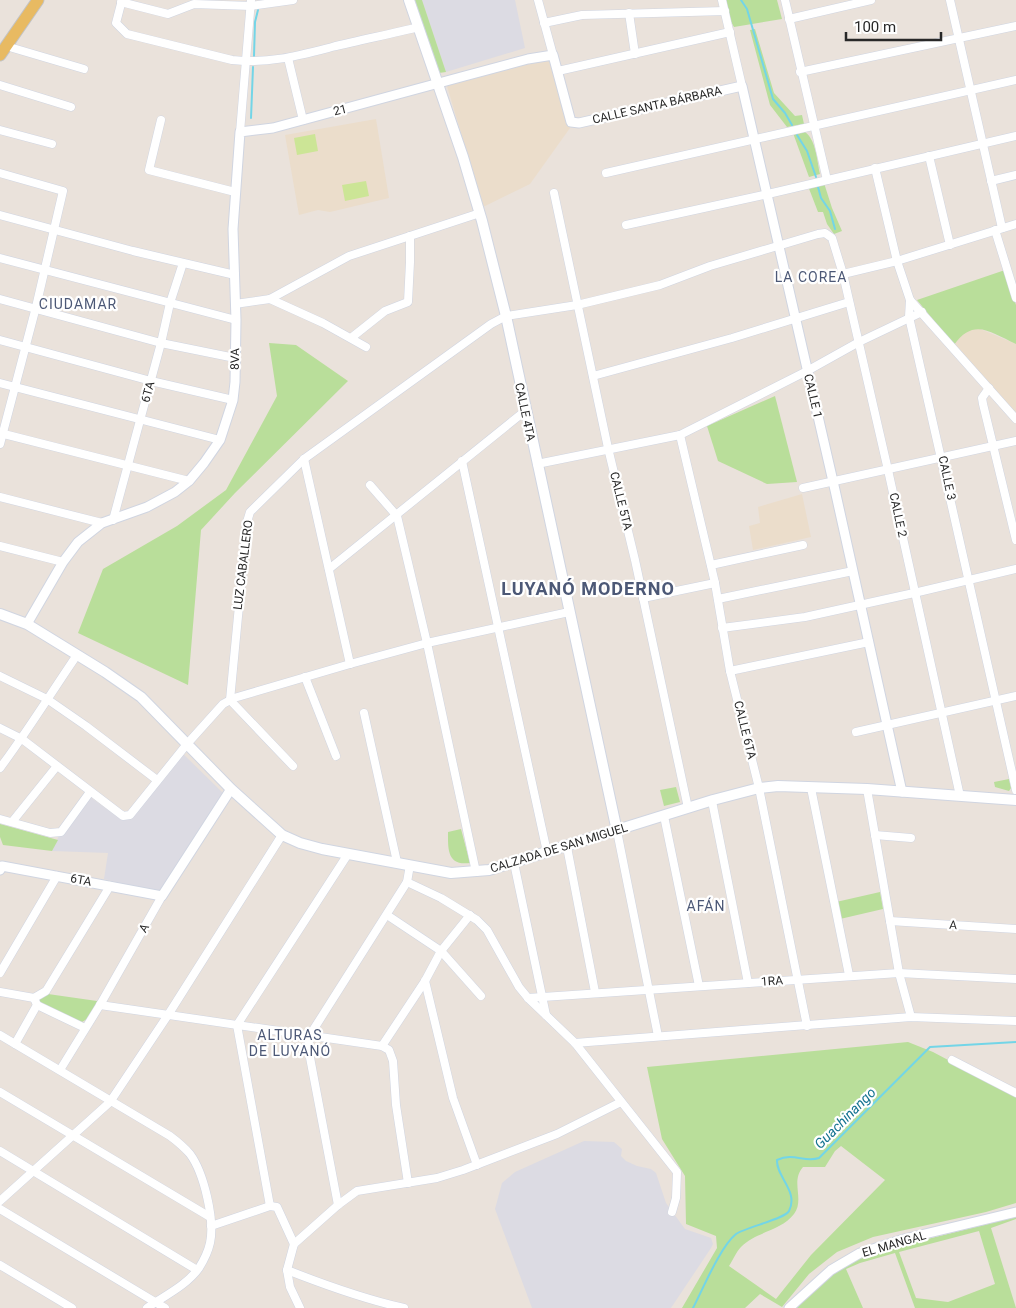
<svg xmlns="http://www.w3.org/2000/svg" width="1016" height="1308" font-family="Roboto,sans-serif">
	<rect width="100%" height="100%" fill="#eae2db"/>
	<g fill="#dcdbe3">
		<polygon points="422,0 515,0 525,48 446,72"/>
		<polygon points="180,751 224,794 160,893 104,879 108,853 52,851 63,827 87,795 122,820"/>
		<polygon points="584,1141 614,1142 622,1149 621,1156 626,1161 637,1166 651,1169 656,1173 666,1203 685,1229 711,1238 713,1244 711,1248 671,1308 532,1308 495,1209 502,1183 515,1172"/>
	</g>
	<g fill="#ebddcb">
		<polygon points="549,59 570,128 530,184 483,207 447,86 500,69"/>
		<polygon points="376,119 389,198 330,212 318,210 299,215 285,135"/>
		<polygon points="978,328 1016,344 1016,413 1012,414 953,347 961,335 971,329"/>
		<polygon points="802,494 811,537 753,550 749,526 760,523 758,507"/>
	</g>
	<g fill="#b9de9a" fill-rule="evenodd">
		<polygon points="413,0 422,0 446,72 439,73"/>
		<polygon points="722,0 777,0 782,19 734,27 725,11"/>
		<polygon points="755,29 774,93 795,116 802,115 804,124 787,127 770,105 750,30"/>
		<path d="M803 131C816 137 817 161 820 174L809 177 793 133Z"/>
		<polygon points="824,183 832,208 842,231 834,234 827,224 823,212 818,212 808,186"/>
		<path d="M1005 270 1016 305V344C991 333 974 317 954 345L917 300Z"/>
		<polygon points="269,343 296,345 348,381 235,493 201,530 188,685 78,633 103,569 177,526 226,490 277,396"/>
		<polygon points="775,396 797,482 767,484 718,461 707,426"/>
		<polygon points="1009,779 1011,788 1009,791 995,787 994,782"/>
		<polygon points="676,787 680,802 664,806 660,790"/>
		<polygon points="0,824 58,840 52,851 3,845 0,837"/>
		<path d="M461 829 470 863C447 866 448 849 448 832Z"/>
		<polygon points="880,892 883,909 840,919 836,902"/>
		<polygon points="48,994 97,1001 98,1004 90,1017 82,1022 38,1002 38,999"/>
		<path d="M908 1042 933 1052 1016 1096V1203L986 1212 873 1237 837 1252 809 1274 782 1307 760 1294 745 1308H682L717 1248 716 1236 686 1224 685 1176 662 1139 647 1067ZM841 1146 885 1180 811 1255 776 1299 729 1266C733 1260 736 1252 741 1247 755 1232 781 1231 794 1214 805 1199 790 1182 803 1167H825L835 1151Z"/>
		<path d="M1016 1217V1219L991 1228 1016 1308H915L895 1253 860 1263 846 1269 863 1308H791L845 1264 891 1248ZM979 1231 995 1284 948 1302 916 1298 899 1252Z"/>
	</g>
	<g fill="#cce596">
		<polygon points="315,134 318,151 297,155 294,138"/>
		<polygon points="366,181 369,196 345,201 342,185"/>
	</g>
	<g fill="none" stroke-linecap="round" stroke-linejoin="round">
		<g stroke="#73d5e7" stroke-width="2">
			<polyline points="741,0 747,9 773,99 785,113 792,125"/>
			<polyline points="254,56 255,22 258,10"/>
			<polyline points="251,118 253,67"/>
			<polyline points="797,135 807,151 816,177"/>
			<polyline points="818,187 821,198 830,211 835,229"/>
			<path d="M693 1308C703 1289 720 1247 736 1234 746 1227 785 1219 789 1211 799 1191 776 1177 777 1160 794 1152 804 1163 819 1158L930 1047 1016 1042"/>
		</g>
		<g stroke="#d0d5e1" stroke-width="9">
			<g id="minor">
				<path d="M122 0 116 23 127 34 232 60C268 64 297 56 332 47 361 40 390 34 419 27"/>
				<polyline points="538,0 553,55"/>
				<polyline points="722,0 742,86"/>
				<polyline points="785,0 827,180"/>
				<polyline points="950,0 1002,228"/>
				<polyline points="121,2 168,14 194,4 251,6 293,0"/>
				<polyline points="629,13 635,54"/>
				<polyline points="789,19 871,0"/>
				<polyline points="544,23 582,15 725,11"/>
				<polyline points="6,46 84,69"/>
				<polyline points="288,58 303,120"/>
				<polyline points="558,71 730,32"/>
				<polyline points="800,72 1016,26"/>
				<polyline points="0,85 71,107"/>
				<polyline points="161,120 149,170 235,192"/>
				<polyline points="0,130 52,144"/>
				<polyline points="240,132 251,0"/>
				<polyline points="929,156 950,245"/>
				<polyline points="875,168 897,261 910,300 909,317 1016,790"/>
				<polyline points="0,173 63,191 36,307 0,444"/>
				<polyline points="606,173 1016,80"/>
				<polyline points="991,181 1016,175"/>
				<polyline points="554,193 608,448 635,560 688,808"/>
				<polyline points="0,215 133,251 235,275"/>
				<polyline points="626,225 768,194 1016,136"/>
				<polyline points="995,230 1016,298"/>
				<polyline points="0,258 236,320"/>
				<polyline points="843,274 897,261 1016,224"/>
				<polyline points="0,299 161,343 235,358"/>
				<polyline points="270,299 323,323 366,347"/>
				<polyline points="910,300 1016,419"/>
				<polyline points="235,304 270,299 349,256 480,213"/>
				<polyline points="351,338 385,311 408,302 410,262 410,236"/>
				<polyline points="0,340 151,381 233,400"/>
				<polyline points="593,376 732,338 849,302"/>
				<polyline points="0,383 220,440"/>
				<polyline points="989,388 982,398 983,404 1016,540"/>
				<polyline points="0,433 189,481"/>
				<polyline points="680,435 715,583 730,671 759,788 807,1026"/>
				<polyline points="304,459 350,664"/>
				<polyline points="462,461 547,852"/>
				<polyline points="537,464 680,435 807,371 859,342 922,312"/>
				<polyline points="370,485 397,516 427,643 476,872"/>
				<polyline points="803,488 1016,441"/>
				<polyline points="0,497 102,523"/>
				<polyline points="113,520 161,343 170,303 183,263"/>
				<polyline points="0,546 63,562"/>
				<polyline points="711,565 803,545"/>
				<polyline points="329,569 525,411"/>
				<polyline points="643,598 715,583"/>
				<polyline points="718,599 853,571"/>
				<polyline points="722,628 805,617 914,593 1016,569"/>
				<polyline points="730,671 869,642"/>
				<polyline points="0,676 47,699 86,726 157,780"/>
				<polyline points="305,677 336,756"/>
				<polyline points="364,713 397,862"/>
				<polyline points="0,728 22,739 123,816 130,815 187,744 223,704 234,698 350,664 427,643 569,612"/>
				<polyline points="856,732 1016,696"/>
				<polyline points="293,766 230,700 247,522 250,512 304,459 491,324 506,316 577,305 660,285 710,266 818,234 825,233 832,238 843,274 888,470 960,796"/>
				<path d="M0 768C27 732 51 693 77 655"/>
				<polyline points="811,788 849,975"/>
				<polyline points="867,789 899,973 911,1017"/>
				<polyline points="712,801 748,983"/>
				<polyline points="664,816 699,986"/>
				<polyline points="0,819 50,833 61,832 90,792"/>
				<polyline points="12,822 57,766"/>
				<polyline points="617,831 658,1036"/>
				<polyline points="875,835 911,838"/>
				<polyline points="567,847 595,992"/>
				<polyline points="514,863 546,1015"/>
				<polyline points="407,882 441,898 477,920 487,930 519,987 528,998 575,1043 677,1172 676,1198 672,1212"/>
				<polyline points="387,915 441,951 481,996"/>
				<polyline points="890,921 1016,929"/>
				<polyline points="0,973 57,876"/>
				<polyline points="425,981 453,1098 477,1165"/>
				<polyline points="0,992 34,998"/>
				<polyline points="528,998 899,973 1016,979"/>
				<polyline points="37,1005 85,1028"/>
				<polyline points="100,1005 382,1046 389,1050 393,1061 396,1105 408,1183"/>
				<path d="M0 1035 170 1136C178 1142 184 1147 190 1154 204 1173 215 1220 210 1243 208 1252 204 1260 199 1268 186 1286 164 1296 147 1308"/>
				<polyline points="575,1043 911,1017 1016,1021"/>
				<polyline points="15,1044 37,1005 34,998 46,991 110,886"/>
				<polyline points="382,1046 425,981 441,951 470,915"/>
				<polyline points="952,1060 1016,1093"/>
				<polyline points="60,1070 100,1005 162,896"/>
				<polyline points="0,1092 210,1217"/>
				<polyline points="0,1151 197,1270"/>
				<polyline points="0,1201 110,1102 168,1015 282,835"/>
				<polyline points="338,1205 308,1047 310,1035 407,882 410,865"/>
				<polyline points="270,1206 237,1025 348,854"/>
				<polyline points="0,1209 165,1308"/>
				<polyline points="211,1226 270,1206 277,1207 294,1244"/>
				<polyline points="0,1265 72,1308"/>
				<path d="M287 1270C325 1285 364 1299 404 1308"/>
				<polyline points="300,1308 290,1287 287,1270 294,1244 338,1205 357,1191 437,1178 463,1170 557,1134 621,1102"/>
			</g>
		</g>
		<g stroke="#d0d5e1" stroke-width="11">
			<g id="tertiary">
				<polyline points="27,624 63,562 78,542 102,523 147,507 175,492 189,481 204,463 220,440 233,400 235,382 236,320 233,229 240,132 273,128 461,77 528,59 553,55 571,122 579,123 742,86 835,490 902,792"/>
				<polyline points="0,870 2,866 162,896 231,789"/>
				<polyline points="789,1308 831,1270 860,1253 904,1239 1016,1212"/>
			</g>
		</g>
		<g stroke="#d0d5e1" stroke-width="12">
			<g id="secondary">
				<polyline points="409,0 463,157 482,221 506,316 617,831"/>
				<polyline points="0,614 27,624 105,672 141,697 231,789 282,835 300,843 322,849 451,873 489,870 713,800 759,788 778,786 867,789 1016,800"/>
			</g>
		</g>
		<g stroke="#c3c3c3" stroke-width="13">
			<polyline id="primary" points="0,55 38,0"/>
		</g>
		<use href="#minor" stroke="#fff" stroke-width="8"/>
		<use href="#tertiary" stroke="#fff" stroke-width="9"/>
		<use href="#secondary" stroke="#fff" stroke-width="10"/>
		<use href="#primary" stroke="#e8ba62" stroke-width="11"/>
	</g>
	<g text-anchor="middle" stroke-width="4.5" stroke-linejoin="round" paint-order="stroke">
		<g font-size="12" fill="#282828" stroke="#fff">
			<text transform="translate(657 105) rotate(-13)" y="4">CALLE SANTA BÁRBARA</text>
			<text transform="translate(340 110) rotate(-14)" y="4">21</text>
			<text transform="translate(235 359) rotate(-89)" y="4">8VA</text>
			<text transform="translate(148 392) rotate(-75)" y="4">6TA</text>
			<text transform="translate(813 396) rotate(77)" y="4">CALLE 1</text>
			<text transform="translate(525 412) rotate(78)" y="4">CALLE 4TA</text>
			<text transform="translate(947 478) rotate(78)" y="4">CALLE 3</text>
			<text transform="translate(621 501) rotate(76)" y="4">CALLE 5TA</text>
			<text transform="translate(898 515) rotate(78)" y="4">CALLE 2</text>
			<text transform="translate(243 565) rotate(-83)" y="4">LUZ CABALLERO</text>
			<text transform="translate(745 730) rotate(76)" y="4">CALLE 6TA</text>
			<text transform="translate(559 848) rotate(-17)" y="4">CALZADA DE SAN MIGUEL</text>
			<text transform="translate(81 880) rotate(10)" y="4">6TA</text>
			<text transform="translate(953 925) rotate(3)" y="4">A</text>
			<text transform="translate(144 928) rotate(-60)" y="4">A</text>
			<text transform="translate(772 981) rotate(-4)" y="4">1RA</text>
			<text transform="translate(894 1244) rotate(-16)" y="4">EL MANGAL</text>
		</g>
		<g font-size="14" letter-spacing="1" fill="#4c5876" stroke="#fff">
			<text x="811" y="282">LA COREA</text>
			<text x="78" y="309">CIUDAMAR</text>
			<text x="706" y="911">AFÁN</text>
			<text x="290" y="1040">ALTURAS<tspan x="290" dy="16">DE LUYANÓ</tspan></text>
		</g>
		<g font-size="14" font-style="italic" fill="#157390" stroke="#fff">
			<text transform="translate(845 1118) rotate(-45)" y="5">Guachinango</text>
		</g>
		<g font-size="18" font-weight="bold" letter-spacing="1" fill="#4c5876" stroke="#fff">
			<text x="588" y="595">LUYANÓ MODERNO</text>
		</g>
	</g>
	<path d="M846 32v8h95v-8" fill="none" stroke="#282828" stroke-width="2.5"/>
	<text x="854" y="32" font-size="15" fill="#282828" stroke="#ffffff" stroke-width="4" paint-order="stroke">100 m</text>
</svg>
